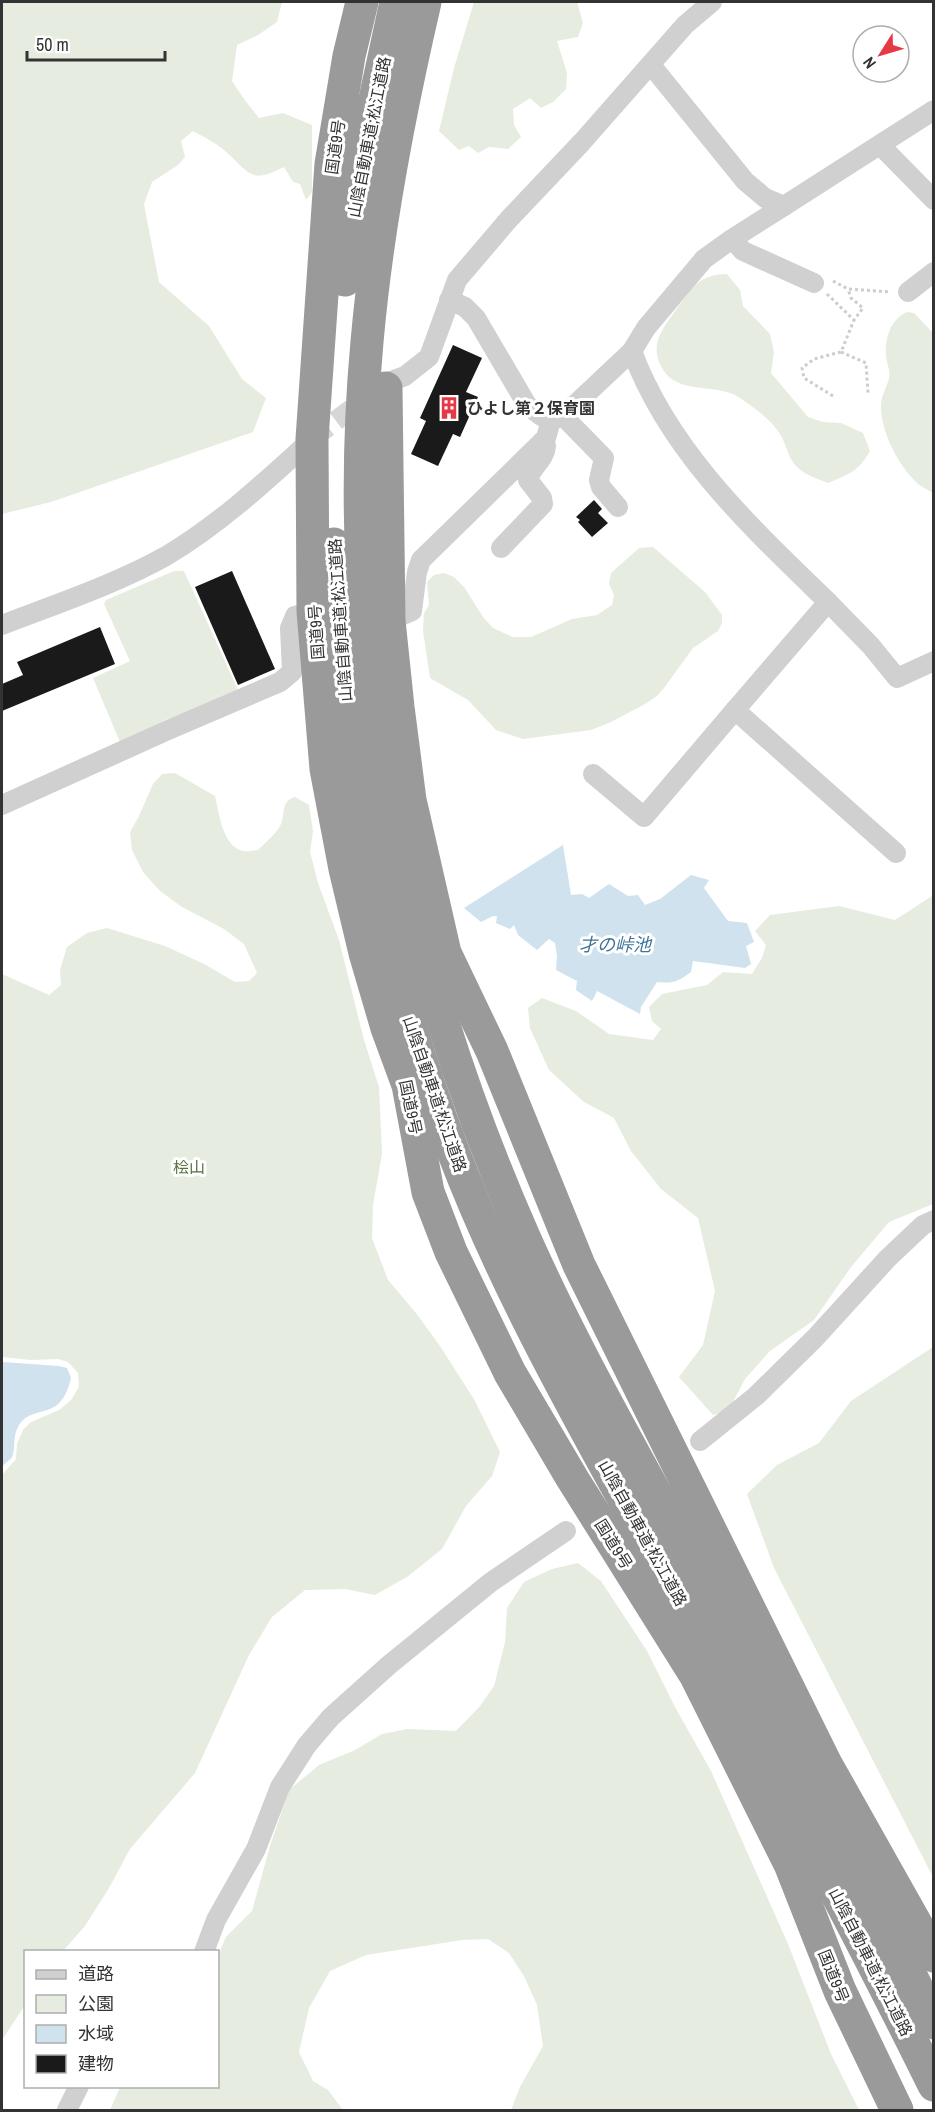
<svg xmlns="http://www.w3.org/2000/svg" width="935" height="2112" font-family="'Archivo Narrow','Noto Sans JP',sans-serif">
	<rect width="100%" height="100%" fill="#fff"/>
	<g fill="#e6ecdf">
		<path d="M2 2H282L277 22 258 35 237 45 232 81 244 99 259 118 283 113 312 125V192L306 200 300 184 293 182 284 167C249 185 250 172 225 151 216 143 204 137 193 131L181 141 185 157 178 165 152 182 144 204 159 282 209 326 242 379 266 398 253 432 51 502 2 514Z"/>
		<polygon points="474,2 577,2 583,23 578,37 557,41 567,73 566,89 553,102 541,108 530,98 513,109 514,125 521,137 508,149 489,147 478,153 469,146 459,150 439,131 454,68"/>
		<path d="M727 274 740 290 743 306 770 334 774 352 771 373 808 417 823 422 841 423 863 433 870 451C859 471 849 474 828 483 811 476 797 473 789 455 786 448 784 440 780 434 770 418 754 408 740 398 717 382 677 396 662 368 648 344 664 327 678 307 694 286 699 275 727 274Z"/>
		<path d="M907 312 914 313 933 333V493C927 489 919 486 914 480 897 462 880 430 881 404 882 394 887 387 889 378 891 371 886 362 886 355 885 337 891 319 907 312Z"/>
		<polygon points="653,547 705,592 722,615 722,623 718,631 693,648 664,688 657,696 645,704 611,722 591,730 523,739 496,730 468,700 430,678 423,631 424,613 429,605 427,582 434,575 444,573 454,577 464,587 483,617 493,628 513,637 531,637 572,619 597,615 612,605 614,595 609,584 611,573 639,548"/>
		<polygon points="174,571 184,571 238,690 180,718 167,719 122,744 120,742 93,678 130,661 104,604 106,600"/>
		<path d="M175 773 215 796C219 812 222 846 243 851 248 852 254 850 258 850 265 843 277 833 281 824 286 812 280 802 295 797L309 805 313 831 310 852 318 883 339 940 364 1040 379 1087 382 1154 373 1205 372 1238 388 1280 416 1313 440 1346 475 1401 500 1452 492 1476 466 1506 442 1549 407 1577 375 1595 345 1589 305 1590 272 1617 249 1655 195 1773 130 1849 109 1888 85 1926 63 1951 26 1952 25 2005 2 2040V1475L16 1459 17 1444 23 1430 31 1422 59 1410 71 1400 79 1387 78 1373 68 1362 58 1359 31 1360 2 1357V974L49 995 61 985 60 970 67 947 87 933 107 928 165 946 204 964 235 982 249 981 257 973 244 944 224 929 182 907 160 891 143 872 132 850 130 832 139 816 153 784 162 774Z"/>
		<polygon points="932,896 933,1204 889,1222 851,1267 814,1320 770,1351 745,1379 728,1411 713,1415 679,1377 703,1345 715,1291 698,1218 661,1189 631,1151 614,1118 584,1102 549,1070 530,1028 528,1008 542,998 576,1011 609,1034 653,1040 661,1029 652,1021 649,1007 662,994 707,985 723,972 752,974 762,958 766,945 755,931 770,915 839,906 895,920"/>
		<polygon points="933,1347 933,1877 774,1568 747,1494 777,1465 819,1443 851,1401"/>
		<polygon points="578,1563 601,1581 647,1651 675,1707 711,1771 788,1944 831,2054 859,2110 511,2110 520,2087 543,2046 537,2005 524,1976 509,1953 488,1939 462,1940 366,1955 330,1971 309,2008 299,2052 313,2081 328,2090 343,2110 110,2110 120,2087 218,2086 218,1956 226,1937 252,1911 270,1846 289,1790 319,1765 355,1750 382,1734 408,1729 456,1731 480,1706 494,1686 505,1642 507,1608 524,1582 552,1569"/>
	</g>
	<g fill="#cfe2ee">
		<path d="M563 845 571 895 582 894 589 898 609 884 628 896 638 895 645 905 660 899 691 875 709 880 704 888 728 921 747 923 754 942 746 946 751 964 745 968 693 961 691 972C679 981 673 984 657 982L641 1007 640 1014 597 991 592 1001 576 990 577 981 556 970 557 956 555 943 549 939 537 950 518 935 514 925 510 929 496 923 497 916H493L481 922 464 908Z"/>
		<path d="M2 1362 59 1366 67 1368 71 1378C60 1424 35 1402 19 1425 12 1436 16 1448 12 1457 10 1460 4 1464 2 1467Z"/>
	</g>
	<g fill="#1a1a1a">
		<polygon points="453,345 482,358 466,392 478,397 460,437 453,434 438,466 411,454 426,421 420,418"/>
		<polygon points="594,500 602,509 598,513 608,523 592,537 578,522 580,520 576,517"/>
		<polygon points="232,571 275,669 238,685 195,587"/>
		<polygon points="100,627 115,664 2,711 2,684 23,675 17,662"/>
	</g>
	<g fill="none" stroke-linecap="round" stroke-linejoin="round">
		<polyline stroke="#d6d6d6" stroke-width="20" stroke-dasharray="20 10" stroke-linecap="butt" points="312,439 367,397"/>
		<g stroke="#cdcdcd" stroke-width="3" stroke-dasharray="3 3" stroke-linecap="butt">
			<polyline points="833,281 848,289 891,292"/>
			<polyline points="827,294 854,320 863,308 851,298 848,289"/>
			<polyline points="841,352 866,363 868,393"/>
			<polyline points="833,396 804,378 802,368 814,359 841,352 854,320"/>
		</g>
		<g stroke="#d0d0d0" stroke-width="20">
			<polyline points="651,65 745,181 765,198 784,206 934,110"/>
			<polyline points="880,145 934,200"/>
			<polyline points="732,239 743,251 814,283"/>
			<polyline points="908,292 934,272"/>
			<polyline points="449,300 465,307 476,318 527,405 541,416 551,420 563,416 632,351 646,328 704,259 732,239 784,206"/>
			<path d="M632 351C669 452 753 529 828 602"/>
			<polyline points="386,383 405,376 429,357 457,280 509,219 582,142 685,25 712,2"/>
			<polyline points="563,416 604,458 599,480 601,487 618,507"/>
			<path d="M501 548 543 504 542 498 528 480C531 467 545 460 546 446"/>
			<polyline points="389,621 412,611 417,572 421,560 546,438 551,420"/>
			<path d="M2 625C56 604 114 585 166 556 220 524 266 481 312 439"/>
			<polyline points="735,710 828,602 871,646 897,678 934,661"/>
			<polyline points="593,774 644,817 735,710 896,853"/>
			<polyline points="2,805 166,731 280,682 292,672 290,628 295,616 313,611"/>
			<polyline points="700,1441 756,1396 815,1338 888,1258 923,1225 934,1220"/>
			<polyline points="204,1952 216,1920 256,1849 280,1787 307,1745 331,1717 389,1665 491,1582 566,1531"/>
			<polyline points="67,2110 79,2086"/>
		</g>
		<g stroke="#9a9a9a" stroke-width="33">
			<polyline points="362,2 349,56 331,164 312,439 313,611 326,769 345,869 365,953 387,1028 408,1085 428,1192 451,1252 510,1373 572,1478 696,1676 790,1864 840,1991 897,2110"/>
			<path d="M425 2C399 114 377 227 367 342 352 503 363 668 391 826 396 851 403 876 409 900 437 1016 476 1128 524 1237 568 1336 621 1430 673 1525 762 1690 853 1854 934 2023"/>
			<polyline points="345,280 364,150 396,2"/>
			<polyline points="386,388 389,621 398,707 410,800 445,953 492,1051 579,1265 826,1764 934,1956"/>
			<path d="M334 544C337 606 341 667 348 728 365 872 401 1016 453 1151 512 1306 597 1449 676 1594 765 1756 852 1919 934 2085"/>
		</g>
	</g>
	<defs>
		<g id="building-bare" transform="scale(1.8)"><path d="M-4-6H4V6H1V3H-1V6H-4ZM-2.5-4.3h1.7v1.8h-1.7ZM.8-4.3h1.7v1.8H.8ZM-2.5-1h1.7V.8h-1.7ZM.8-1h1.7V.8H.8Z" fill="#e63946" stroke="#fff" stroke-width="2.5" paint-order="stroke"/></g>
	</defs>
	<g fill-rule="evenodd">
		<use href="#building-bare" x="449" y="408"/>
	</g>
	<g text-anchor="middle" stroke-width="6" stroke-linejoin="round" paint-order="stroke">
		<g font-size="16" fill="#333" stroke="#fff">
			<text transform="translate(369 137) rotate(-79)" y="6">山陰自動車道;松江道路</text>
			<text transform="translate(335 147) rotate(-82)" y="6">国道9号</text>
			<text transform="translate(340 620) rotate(-94)" y="6">山陰自動車道;松江道路</text>
			<text transform="translate(316 632) rotate(-94)" y="6">国道9号</text>
			<text transform="translate(435 1094) rotate(71)" y="6">山陰自動車道;松江道路</text>
			<text transform="translate(411 1107) rotate(78)" y="6">国道9号</text>
			<text transform="translate(643 1533) rotate(61)" y="6">山陰自動車道;松江道路</text>
			<text transform="translate(614 1544) rotate(58)" y="6">国道9号</text>
			<text transform="translate(871 1962) rotate(63)" y="6">山陰自動車道;松江道路</text>
			<text transform="translate(834 1976) rotate(68)" y="6">国道9号</text>
		</g>
		<g font-size="16" font-weight="bold" fill="#333" stroke="#fff" text-anchor="start">
			<text x="467" y="414">ひよし第２保育園</text>
		</g>
		<g font-size="16" fill="#56703f" stroke="#fff">
			<text x="189" y="1173">桧山</text>
		</g>
		<g font-size="18" font-style="italic" fill="#3f7597" stroke="#fff">
			<text x="615" y="951">才の峠池</text>
		</g>
	</g>
	<rect width="935" height="2112" fill="none" stroke="#333333" stroke-width="6"/>
	<rect x="24" y="1950" width="195" height="138" fill="#ffffff" stroke="#adadad" stroke-width="1.5"/>
	<rect x="36" y="1970" width="30" height="9" fill="#d0d0d0" stroke="#adadad" stroke-width="1.5"/>
	<text x="78" y="1980" font-size="18" fill="#333333">道路</text>
	<rect x="36" y="1995" width="30" height="18" fill="#e6ecdf" stroke="#adadad" stroke-width="1.5"/>
	<text x="78" y="2010" font-size="18" fill="#333333">公園</text>
	<rect x="36" y="2025" width="30" height="18" fill="#cfe2ee" stroke="#adadad" stroke-width="1.5"/>
	<text x="78" y="2040" font-size="18" fill="#333333">水域</text>
	<rect x="36" y="2055" width="30" height="18" fill="#1a1a1a" stroke="#adadad" stroke-width="1.5"/>
	<text x="78" y="2070" font-size="18" fill="#333333">建物</text>
	<g transform="translate(881 54) rotate(233)"><circle r="28" fill="#ffffff" stroke="#adadad" stroke-width="1.5"/>
	<path d="M0-4.5L10 22L0 15L-10 22Z" fill="#e63946"/>
	<text y="-9" font-size="16" font-weight="bold" text-anchor="middle" fill="#333333">N</text>
	</g>
	<path d="M27 51v9h138v-9" fill="none" stroke="#333333" stroke-width="3"/>
	<text x="36" y="51" font-size="18" fill="#333333" stroke="#ffffff" stroke-width="4.5" paint-order="stroke">50 m</text>
</svg>
